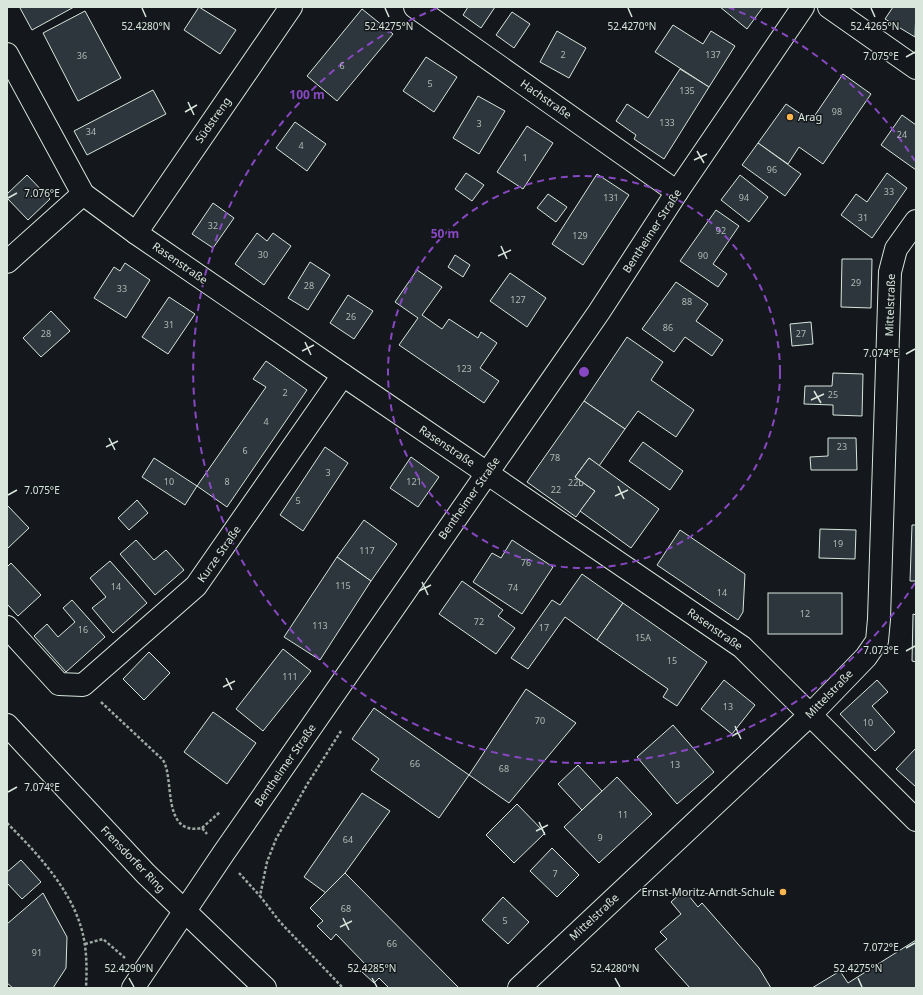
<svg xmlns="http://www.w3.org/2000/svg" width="923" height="995" font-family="'Noto Sans',sans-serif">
	<rect width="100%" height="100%" fill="#14181c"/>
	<g fill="#2c363c" stroke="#d8e6dc">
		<polygon points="22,7 74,7 32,30 20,8"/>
		<polygon points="199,7 236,30 220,54 184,30"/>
		<polygon points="468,7 495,7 481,28 463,15"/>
		<polygon points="720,7 763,7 747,29"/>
		<polygon points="893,7 916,7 915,37 885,19"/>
		<polygon points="362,9 393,34 337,101 307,76"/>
		<polygon points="85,11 121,78 78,101 43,33"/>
		<polygon points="512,12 530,24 514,48 496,35"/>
		<polygon points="673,25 703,44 711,31 735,46 709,87 655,52"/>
		<polygon points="557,31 586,48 569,78 540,62"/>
		<polygon points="426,57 457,77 434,112 403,91"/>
		<polygon points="680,69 709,87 664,159 634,139 636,135 616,121 627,104 648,118"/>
		<polygon points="843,74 871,94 823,164 799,147 788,164 758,143 786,104 811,121"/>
		<polygon points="153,90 166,114 87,155 74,131"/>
		<polygon points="478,96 505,111 479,154 453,138"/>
		<polygon points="902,115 916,125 916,170 881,145"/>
		<polygon points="295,122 326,144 307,171 276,148"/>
		<polygon points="527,126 553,143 523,189 497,172"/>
		<polygon points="758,143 801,174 785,196 742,165"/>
		<polygon points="466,173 484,185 472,201 455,189"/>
		<polygon points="887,173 907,188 872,238 841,215 856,194 867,202"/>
		<polygon points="597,174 629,195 583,265 552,244"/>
		<polygon points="27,175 50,199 28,220 7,198 7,194"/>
		<polygon points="740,175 768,197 749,222 721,200"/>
		<polygon points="548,194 567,207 556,222 537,208"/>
		<polygon points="213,203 234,218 213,248 192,234"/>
		<polygon points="716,210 739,226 713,264 727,274 718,287 680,261"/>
		<polygon points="257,233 267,241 273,233 291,246 264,285 235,264"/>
		<polygon points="455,255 470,265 463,277 448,267"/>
		<polygon points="842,259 872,259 871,308 841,307"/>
		<polygon points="310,262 330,275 308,310 288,298"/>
		<polygon points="125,263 150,280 126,318 94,298 114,267 120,271"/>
		<polygon points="417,270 442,287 422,315 442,329 449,319 478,338 481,332 497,343 480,368 499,381 484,403 399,345 418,318 395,302"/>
		<polygon points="510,273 546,298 527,327 490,301"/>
		<polygon points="676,282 708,304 696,321 723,340 712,356 685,337 674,352 642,329"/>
		<polygon points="348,295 373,311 354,339 330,323"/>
		<polygon points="169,297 195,314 168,354 142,337"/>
		<polygon points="51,311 70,331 41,357 23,338"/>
		<polygon points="811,322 813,344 792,346 790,324"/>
		<polygon points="627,337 663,362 651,380 694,410 676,437 638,411 625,429 584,401"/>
		<polygon points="266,361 307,390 227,507 197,486 266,387 253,379"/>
		<polygon points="833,373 863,374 862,416 833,415 833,405 804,404 805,386 832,386"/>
		<polygon points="584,401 625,429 599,466 589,458 575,477 595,491 576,517 527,482"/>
		<polygon points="828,438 856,438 857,470 811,470 810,457 828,456"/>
		<polygon points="643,442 683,471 670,490 629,461"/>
		<polygon points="325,447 348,463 303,531 280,515"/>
		<polygon points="411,457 439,477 418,507 390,488"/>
		<polygon points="154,458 197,486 185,505 142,477"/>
		<polygon points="589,458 659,509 631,548 580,511 595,491 575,477"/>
		<polygon points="137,500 148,513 129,530 118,518"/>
		<polygon points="7,505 29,528 7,549"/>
		<polygon points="364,520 397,544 371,581 337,557"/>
		<polygon points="912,525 916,525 916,581 910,581"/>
		<polygon points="820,529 856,530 855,559 819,558"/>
		<polygon points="680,530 745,574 743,612 738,620 657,565"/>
		<polygon points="136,540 154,560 166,550 184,570 155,595 120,554"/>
		<polygon points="512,540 553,567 522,614 473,582 492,553 501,558"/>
		<polygon points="337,557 371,581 320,660 284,637"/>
		<polygon points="110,561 147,603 113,633 92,608 106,597 90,578"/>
		<polygon points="11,563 41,595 18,616 7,604 7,567"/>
		<polygon points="582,574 623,603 597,640 565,617 528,669 511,658 552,600 560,605"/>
		<polygon points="462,581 503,610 498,616 515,628 496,654 439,614"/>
		<rect x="768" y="593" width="74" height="41"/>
		<polygon points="72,600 105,637 66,672 34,636 47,624 58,637 75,622 63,608"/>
		<polygon points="623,603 707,662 677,706 663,697 668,689 597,640"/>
		<polygon points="913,614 916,615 916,662 912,661"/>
		<polygon points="283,649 311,671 263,731 236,709"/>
		<polygon points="149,652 170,673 144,700 123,679"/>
		<polygon points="724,680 755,705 732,734 701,709"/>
		<polygon points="877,680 888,692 872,706 895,732 875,751 840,714"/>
		<polygon points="526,689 576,723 509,803 469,775"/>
		<polygon points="374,708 469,775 439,818 371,770 379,759 352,739"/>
		<polygon points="213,712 256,743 227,784 184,752"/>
		<polygon points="673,725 714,772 677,804 637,757"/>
		<polygon points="916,748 916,787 896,769"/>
		<polygon points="578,765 602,791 582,810 558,784"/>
		<polygon points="617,777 652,814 599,863 564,827"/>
		<polygon points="362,793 390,811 345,873 326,893 304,877"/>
		<polygon points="517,804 545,833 514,863 486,835"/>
		<polygon points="552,848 579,875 557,897 530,871"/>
		<polygon points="21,860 41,882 22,899 7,883 7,872"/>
		<polygon points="345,873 459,988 389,988 379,978 374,983 361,971 366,965 336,934 331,940 317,926 323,921 310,908"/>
		<polygon points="684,890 698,907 702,903 759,968 771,988 690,988 655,949 667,939 660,932 681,914 671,902"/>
		<polygon points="43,893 67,937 66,968 53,988 13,988 7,983 7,924"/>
		<polygon points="503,897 529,922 508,944 482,920"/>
		<polygon points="916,940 916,988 812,988 840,971 848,983"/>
	</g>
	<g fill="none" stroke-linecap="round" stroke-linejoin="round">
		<g stroke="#d8e6dc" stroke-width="24">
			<g id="minor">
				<polyline points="415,7 677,192"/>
				<polyline points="829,7 916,68"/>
				<polyline points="7,54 83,194 136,233 343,375 742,647 916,820"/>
				<polyline points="136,233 291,7"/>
				<polyline points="7,262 83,194"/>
				<polyline points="7,627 59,684 83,685 196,586 343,375"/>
				<polyline points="519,988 811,714 866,657 877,641 879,619 890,272 896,249 916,221"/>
			</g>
		</g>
		<g stroke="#d8e6dc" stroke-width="24">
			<g id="tertiary">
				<polyline points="7,725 146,874 265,988"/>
				<polyline points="133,988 223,854 599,312 677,192 803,7"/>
			</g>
		</g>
		<g stroke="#9da8a2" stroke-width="2.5" stroke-dasharray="3 2" stroke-linecap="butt">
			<path d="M101 702 163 760C175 779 161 836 202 828L207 834"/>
			<polyline points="341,731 308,783 276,839 267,862 260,896 280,922 343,988"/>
			<path d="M7 823C36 852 69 887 81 927 87 947 87 967 86 988"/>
			<polyline points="202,828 220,812"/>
			<polyline points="239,873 260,896"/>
			<polyline points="85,944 103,939 125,958"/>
		</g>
		<use href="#minor" stroke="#14181c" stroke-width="22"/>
		<use href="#tertiary" stroke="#14181c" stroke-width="22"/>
	</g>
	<path fill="none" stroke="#d8e6dc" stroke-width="1.5" d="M142 8 146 17M385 8 389 17M628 8 632 17M871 8 875 17M906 57 915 52M188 102 194 115M185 112 197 105M697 151 704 163M694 160 707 154M8 198 17 193M501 246 507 259M498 256 511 250M305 342 311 355M302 351 314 345M906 354 915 349M814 391 821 403M811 400 824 394M109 438 115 450M106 447 118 441M618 486 624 499M8 495 17 490M615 496 628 490M422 582 428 595M419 591 431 585M906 651 915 646M226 678 232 690M223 687 235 681M735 726 741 739M732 736 745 729M8 792 17 787M539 822 545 835M536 831 548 825M343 918 349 930M340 927 352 921M906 948 915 943M129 978 134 987M372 978 377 987M615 978 620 987M858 978 862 987"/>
	<g fill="none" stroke="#8948c3" stroke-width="2" stroke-dasharray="7 5">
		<circle cx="584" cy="372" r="196"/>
		<path d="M915 583A392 392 0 1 1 440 7M728 7A392 392 0 0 1 915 161"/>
	</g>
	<g fill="#ffb74d" stroke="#14181c" stroke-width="1.5">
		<circle cx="790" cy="117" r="4"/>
		<circle cx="783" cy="892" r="4"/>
	</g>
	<g text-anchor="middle" stroke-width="3" stroke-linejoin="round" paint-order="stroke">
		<g font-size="9" fill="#adbab4">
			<text x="563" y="58">2</text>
			<text x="713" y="58">137</text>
			<text x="82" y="59">36</text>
			<text x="342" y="69">6</text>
			<text x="430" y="87">5</text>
			<text x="687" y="94">135</text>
			<text x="837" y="115">98</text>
			<text x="667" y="126">133</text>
			<text x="479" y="127">3</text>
			<text x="91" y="135">34</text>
			<text x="902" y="138">24</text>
			<text x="301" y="149">4</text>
			<text x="525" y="161">1</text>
			<text x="772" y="173">96</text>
			<text x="889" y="195">33</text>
			<text x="611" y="201">131</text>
			<text x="744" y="201">94</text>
			<text x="863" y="221">31</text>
			<text x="213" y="229">32</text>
			<text x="721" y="234">92</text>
			<text x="580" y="239">129</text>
			<text x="263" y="258">30</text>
			<text x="703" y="259">90</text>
			<text x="856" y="286">29</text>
			<text x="309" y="289">28</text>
			<text x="122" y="292">33</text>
			<text x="518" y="303">127</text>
			<text x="687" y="305">88</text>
			<text x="351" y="320">26</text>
			<text x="169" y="328">31</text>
			<text x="668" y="331">86</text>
			<text x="46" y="337">28</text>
			<text x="801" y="337">27</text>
			<text x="464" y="372">123</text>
			<text x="285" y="396">2</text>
			<text x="833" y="398">25</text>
			<text x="266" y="425">4</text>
			<text x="842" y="450">23</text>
			<text x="245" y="454">6</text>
			<text x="555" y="461">78</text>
			<text x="328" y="476">3</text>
			<text x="169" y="485">10</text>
			<text x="227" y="485">8</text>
			<text x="414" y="485">121</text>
			<text x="576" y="486">22b</text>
			<text x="556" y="493">22</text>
			<text x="298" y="504">5</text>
			<text x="838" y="547">19</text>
			<text x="367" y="554">117</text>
			<text x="526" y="566">76</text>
			<text x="343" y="589">115</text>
			<text x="116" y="590">14</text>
			<text x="513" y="591">74</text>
			<text x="722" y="596">14</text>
			<text x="805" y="617">12</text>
			<text x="479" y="625">72</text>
			<text x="320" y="629">113</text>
			<text x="544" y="631">17</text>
			<text x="83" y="633">16</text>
			<text x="643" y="641">15A</text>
			<text x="672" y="664">15</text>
			<text x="290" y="680">111</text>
			<text x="728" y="710">13</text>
			<text x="540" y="724">70</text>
			<text x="868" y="726">10</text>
			<text x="415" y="767">66</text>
			<text x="675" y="768">13</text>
			<text x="504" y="772">68</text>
			<text x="623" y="818">11</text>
			<text x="600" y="841">9</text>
			<text x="348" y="843">64</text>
			<text x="555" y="877">7</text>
			<text x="346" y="912">68</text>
			<text x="505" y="924">5</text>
			<text x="392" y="947">66</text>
			<text x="37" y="956">91</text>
		</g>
		<g font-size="11" fill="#d8e6dc" stroke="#14181c">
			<text transform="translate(546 99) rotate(35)" y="4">Hachstraße</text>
			<text transform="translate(213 120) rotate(-55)" y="4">Südstreng</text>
			<text transform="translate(652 231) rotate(-57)" y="4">Bentheimer Straße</text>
			<text transform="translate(180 263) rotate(35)" y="4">Rasenstraße</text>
			<text transform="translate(890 305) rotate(-88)" y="4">Mittelstraße</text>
			<text transform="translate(447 446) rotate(34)" y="4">Rasenstraße</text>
			<text transform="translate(469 498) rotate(-55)" y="4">Bentheimer Straße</text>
			<text transform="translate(219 554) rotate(-55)" y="4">Kurze Straße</text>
			<text transform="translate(715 629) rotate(35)" y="4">Rasenstraße</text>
			<text transform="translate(829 694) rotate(-46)" y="4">Mittelstraße</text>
			<text transform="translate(285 765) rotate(-55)" y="4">Bentheimer Straße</text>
			<text transform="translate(133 859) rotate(46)" y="4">Frensdorfer Ring</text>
			<text transform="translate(594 917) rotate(-43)" y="4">Mittelstraße</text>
		</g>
		<g font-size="11" fill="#d8e6dc" stroke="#14181c" text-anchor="start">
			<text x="798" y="121">Arag</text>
			<text x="775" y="896" text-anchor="end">Ernst-Moritz-Arndt-Schule</text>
		</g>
	</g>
	<g font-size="10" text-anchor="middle" fill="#d8e6dc" stroke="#14181c" stroke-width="3" stroke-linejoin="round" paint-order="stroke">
		<text x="632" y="30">52.4270°N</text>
		<text x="875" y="30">52.4265°N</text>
		<text x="146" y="30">52.4280°N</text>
		<text x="389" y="30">52.4275°N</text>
		<text x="881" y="60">7.075°E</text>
		<text x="42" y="197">7.076°E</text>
		<text x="881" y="357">7.074°E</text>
		<text x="42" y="494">7.075°E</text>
		<text x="881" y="654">7.073°E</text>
		<text x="42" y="791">7.074°E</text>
		<text x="881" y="951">7.072°E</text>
		<text x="129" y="972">52.4290°N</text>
		<text x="372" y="972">52.4285°N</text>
		<text x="615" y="972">52.4280°N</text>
		<text x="858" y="972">52.4275°N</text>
	</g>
	<circle cx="584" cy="372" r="6" fill="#8948c3" stroke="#14181c" stroke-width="2"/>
	<g font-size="12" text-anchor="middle" font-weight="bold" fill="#8948c3" stroke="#14181c" stroke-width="3" stroke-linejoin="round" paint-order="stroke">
		<text x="307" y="99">100 m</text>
		<text x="445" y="238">50 m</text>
	</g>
	<rect width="923" height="995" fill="none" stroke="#d8e6dc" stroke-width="16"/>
</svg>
